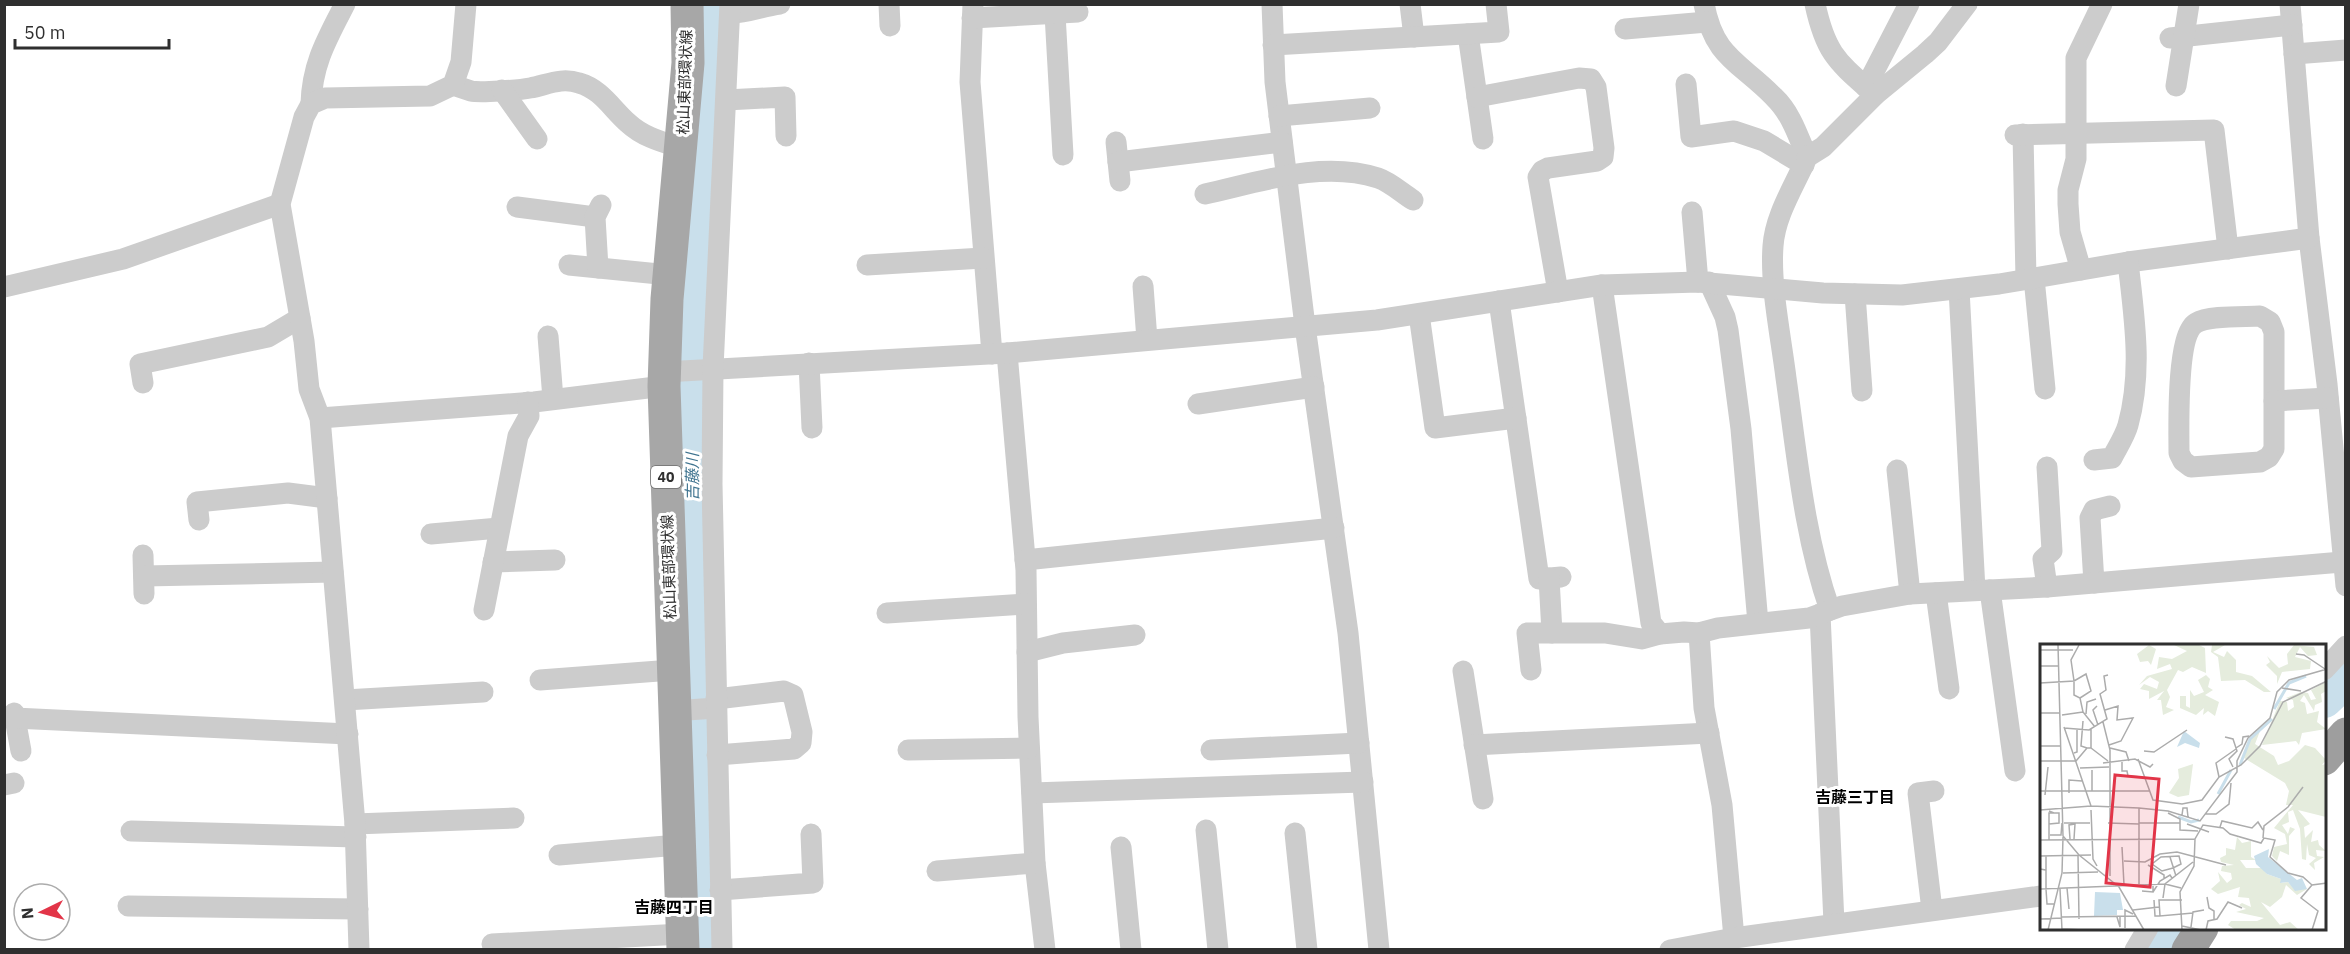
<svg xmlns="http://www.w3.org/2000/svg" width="2350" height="954" font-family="'IBM Plex Sans','Noto Sans JP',sans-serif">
	<rect width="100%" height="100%" fill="#fff"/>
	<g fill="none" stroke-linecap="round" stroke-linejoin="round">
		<g stroke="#c9dfeb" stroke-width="38">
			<polyline points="2324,699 2346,678"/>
			<polyline points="703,950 692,569 692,318 713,4"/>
			<polyline points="2155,950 2168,928"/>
		</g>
		<g stroke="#ccc" stroke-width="21">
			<polyline points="889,4 890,26"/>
			<polyline points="973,4 970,82 992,354"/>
			<polyline points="1272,4 1275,82 1305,326 1348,633 1379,950"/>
			<polyline points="1410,4 1414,37"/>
			<path d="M1704 4C1714 58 1740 62 1774 97 1791 113 1798 136 1807 157 1795 185 1775 215 1773 246 1770 286 1781 337 1786 378 1797 455 1804 536 1830 610"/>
			<path d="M1815 4C1826 55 1838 62 1875 95"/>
			<polyline points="2290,4 2309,238 2327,384 2346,586"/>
			<path d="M731 13C748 13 763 6 780 4"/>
			<polyline points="1055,14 1063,155"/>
			<polyline points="972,18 1078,12"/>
			<polyline points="1625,29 1707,22"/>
			<polyline points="1468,34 1483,139"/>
			<polyline points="2170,38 2292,25"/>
			<polyline points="1273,45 1499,32 1496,4"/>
			<polyline points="2294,54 2346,50"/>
			<polyline points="1686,84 1691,137 1734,131 1764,141 1804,165"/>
			<path d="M453 85C459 87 465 89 471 91 480 93 520 90 530 88 547 85 561 77 579 83 601 89 612 109 628 123 643 137 662 142 681 148"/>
			<polyline points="2176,86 2189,4"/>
			<polyline points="1866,87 1909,4"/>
			<polyline points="502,90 537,139"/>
			<polyline points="1477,97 1579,78 1591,79 1596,87 1604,148 1603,157 1597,161 1548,168 1542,171 1538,177 1558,292"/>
			<polyline points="726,100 785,97 786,136"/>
			<path d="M311 104C312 64 327 39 345 4"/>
			<polyline points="1279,116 1370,108"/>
			<polyline points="2023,134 2026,279"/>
			<polyline points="2015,135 2214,130 2228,249"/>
			<polyline points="1116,142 1120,181"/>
			<polyline points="1807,157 1823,147 1875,95 1925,54 1938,42 1967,4"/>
			<polyline points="1118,162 1282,142"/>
			<path d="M1205 194C1260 182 1322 160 1378 178 1390 182 1402 193 1413 200"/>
			<polyline points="517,207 595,217"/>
			<polyline points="1692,212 1698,282"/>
			<polyline points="569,265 669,275"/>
			<polyline points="867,265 983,258"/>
			<polyline points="598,268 595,217 601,205"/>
			<polyline points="2081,270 2070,232 2068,204 2068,190 2076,159 2076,58 2102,4"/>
			<polyline points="2034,278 2045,389"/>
			<polyline points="1709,282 1725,317 1728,330 1741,429 1758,623"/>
			<polyline points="1602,285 1651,623 1660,634"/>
			<polyline points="1143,286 1147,340"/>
			<polyline points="4,287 123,259 280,204"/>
			<polyline points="1959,289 1975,590"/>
			<polyline points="1855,294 1862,391"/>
			<polyline points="1499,301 1539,579 1561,577"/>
			<polyline points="1419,314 1435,428 1516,418"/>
			<path d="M2260 316 2270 322 2274 332V449L2269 457 2260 462 2191 467 2183 461 2179 453C2179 430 2176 335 2196 323 2209 315 2245 317 2260 316Z"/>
			<polyline points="548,336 553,399"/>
			<polyline points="1007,353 1026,570 1028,717 1035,863 1045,950"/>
			<polyline points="809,363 812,428"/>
			<polyline points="664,372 1007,353 1377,320 1602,285 1698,282 1823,293 1902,295 1999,284 2128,262 2309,238"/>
			<polyline points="143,383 140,364 268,337 300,318"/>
			<polyline points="2274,401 2328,398"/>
			<polyline points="1198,404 1314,387"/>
			<polyline points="320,418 534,402 664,386"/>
			<path d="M2094 460 2112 458C2117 448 2125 436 2128 425 2143 371 2134 316 2128 262"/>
			<polyline points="1897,470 1910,594"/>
			<polyline points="199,520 197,502 288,493 327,498"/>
			<polyline points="431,534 499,528"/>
			<polyline points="143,555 144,594"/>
			<polyline points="1025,560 1334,528"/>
			<polyline points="493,562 555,560"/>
			<polyline points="144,576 333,572"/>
			<polyline points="1549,578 1552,633"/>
			<polyline points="2094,583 2090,518 2094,510 2110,506"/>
			<polyline points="2047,587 2043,559 2052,551 2047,467"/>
			<polyline points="1990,590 2015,771"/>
			<polyline points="1936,593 1949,689"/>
			<polyline points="484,610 518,436 529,416 528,402"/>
			<polyline points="887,613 1026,604"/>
			<polyline points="1820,614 1834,923"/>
			<polyline points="1699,633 1704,708 1722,805 1734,938"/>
			<polyline points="1027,652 1063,643 1135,635"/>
			<polyline points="1531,670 1527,633 1605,633 1642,639 1660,634 1684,632 1699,633 1718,628 1809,618 1842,606 1910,594 2047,587 2342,562"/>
			<polyline points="2324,670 2346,646"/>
			<polyline points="1463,671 1483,799"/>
			<polyline points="540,680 672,670"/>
			<polyline points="716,699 784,691 793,695 802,732 801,743 794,749 717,755"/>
			<polyline points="345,700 483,692"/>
			<polyline points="673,711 716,708"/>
			<polyline points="14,713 21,751"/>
			<polyline points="14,718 348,734"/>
			<polyline points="1474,745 1709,733"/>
			<polyline points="908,750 1029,748"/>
			<polyline points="1211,750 1359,743"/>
			<polyline points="4,785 14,783"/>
			<polyline points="1032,793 1363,782"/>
			<polyline points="355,824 514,818"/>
			<polyline points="1206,830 1218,950"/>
			<polyline points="131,831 356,837"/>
			<polyline points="1295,833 1307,950"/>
			<polyline points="1121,847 1131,950"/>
			<polyline points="559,855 678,845"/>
			<polyline points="937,871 1035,863"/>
			<polyline points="720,890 813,883 811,834"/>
			<polyline points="128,906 358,909"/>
			<polyline points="1932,910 1918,793 1934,791"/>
			<polyline points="492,944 682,934"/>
			<polyline points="359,950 355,824 320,418 309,389 304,341 280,204 304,117 311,104 325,98 430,96 453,85 461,62 466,4"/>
			<polyline points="722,950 712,484 713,368 730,4"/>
			<polyline points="1670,950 1734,938 2041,896"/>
			<polyline points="2135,950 2148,928"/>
		</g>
		<polyline stroke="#a7a7a7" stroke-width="33" points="683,950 664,386 667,299 688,63 687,4"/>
		<g stroke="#9e9e9e" stroke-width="33">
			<polyline points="2324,759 2346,734"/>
			<polyline points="2188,950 2202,928"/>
		</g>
	</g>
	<g text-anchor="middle" stroke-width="6" stroke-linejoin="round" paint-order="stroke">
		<rect fill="#fff" stroke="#6d6d6d" stroke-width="1.5" x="651" y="466" width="30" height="22" rx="4.5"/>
		<g font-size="14" font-weight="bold" fill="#2f2f2f">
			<text x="666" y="482">40</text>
		</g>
		<g font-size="15" fill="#2f2f2f" stroke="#fff">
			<text transform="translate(685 82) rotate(-88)" y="5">松山東部環状線</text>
			<text transform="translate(669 567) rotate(-92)" y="5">松山東部環状線</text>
		</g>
		<g font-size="16" font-style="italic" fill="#3e738f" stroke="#fff">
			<text transform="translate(692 477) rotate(-90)" y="6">吉藤川</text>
		</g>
		<g font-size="16" font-weight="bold" fill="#000" stroke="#fff">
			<text x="1855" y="803">吉藤三丁目</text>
			<text x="674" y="913">吉藤四丁目</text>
		</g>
	</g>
	<g transform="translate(2040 644)">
		<rect width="286" height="286" fill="#fff"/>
		<path d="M109 1 116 5 111 21 108 17 100 18 97 10ZM134 1H159L165 4 166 29 152 23 143 28 138 26 127 46 130 53 126 63 134 66 123 71 121 56H117L124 47 109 55V47L100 45 104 40 117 45 119 38 110 33 99 41 107 32 132 25 130 20 117 25 119 13 132 15 147 7ZM172 1H185L173 8 184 13 187 7 196 16V28L212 32 231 48H224L205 36 181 37 178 13 171 8ZM254 1 274 3 277 11 268 12 260 3 255 13 271 17 270 25 242 28 237 40V32L226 21 230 18 227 12 239 24 248 20 247 10ZM166 31 170 35 168 43 173 46 165 51 179 58 175 72 168 67 163 71 164 64 156 71 140 64V52H146V62L150 64V46L154 52 164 48 158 36ZM286 38V47L281 50 282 58 275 61 274 67 264 51 260 57 265 59 267 70 279 67 277 78 286 85 262 89 259 101 256 97 222 101 240 57 247 58 248 67 254 63 253 56 246 54 261 48 268 49 271 56 276 55 271 46ZM220 87 215 100 234 112 238 121 249 117 265 101 275 104 286 116 282 121 286 120V173L258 166 270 180 264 183 265 194 273 186 271 198 278 196 279 201 286 207 276 206 277 212 284 213 274 219 275 226 269 220 276 214 269 211 267 200 266 216 262 215 260 185 253 166 248 168 249 178 242 181 248 190 250 183 255 185 249 192V211L240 207 237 217 232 212 234 203 247 200 245 190 234 184 253 161H246L249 147 245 139 204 114 209 95ZM153 120 149 151 138 153 129 149 139 134 138 125ZM197 193 202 199 211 197V213L216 216H200L206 224H222L227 230 241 235V239L248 238 254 245H267L257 251 246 241 242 253 230 263 221 258 240 281 250 278 259 286H196L188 281 191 277H217L224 274 196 268 206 265 199 261 202 259 211 263 209 254 198 253 200 243 178 250 171 245 180 237 178 228 187 239 192 235 191 229 181 227 182 222 194 221 181 218 180 214 186 211V204L195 206Z" fill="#e5ecdd"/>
		<path d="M144 87 160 99 159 104 145 99 137 103ZM229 205 228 213 257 236 262 234 267 245 255 247 248 238 240 239 241 235 227 230 216 220 214 212ZM55 248 80 249 83 266H77V271L54 272Z" fill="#c9dfeb"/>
		<path fill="none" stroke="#c9dfeb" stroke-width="3" d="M234 65 249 39 266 32M200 121 210 95 232 75M178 150 191 126M138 173 151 178 159 176"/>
		<path fill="none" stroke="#acacac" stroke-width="1.5" d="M18 1 23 192 39 211 79 243 104 286M0 6H33M256 10 264 11 285 25M0 22H19M0 39 34 37 31 16 39 1M242 44 261 47M40 54 51 47 46 30 34 37V51L40 54 43 68 55 83M57 62 53 66 58 81M65 66 78 62 77 76 93 74 81 97 69 101M0 69H20M46 70 47 58 56 55M22 71 43 68M43 77 41 102 47 104M63 78 70 106V232M24 83 51 162M24 84 49 86 67 75 60 50 66 46 64 32 68 31M185 93 193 95 197 107 189 115 193 123M0 102H21M51 104 68 117M70 104 86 108 89 117M196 104 202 100 203 93 209 92M104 107 114 108 147 86M34 109 37 108V85M98 115 113 156 142 160 162 156 179 133 201 121 220 102 243 58 287 37M0 117H36M36 117 47 104H51V85M82 118V127H87L88 132 102 133M63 119 95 115 110 123 113 120M40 124 69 123M179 133 176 119 196 105M0 147H109M52 147V126M29 149V136L42 137M5 151 8 123M0 166 51 162 99 164 128 167 160 177 197 128V117L208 94 230 74 237 48 249 36 287 25M51 166 53 215 57 222M9 167 14 169H9V196M128 169 140 175V186L158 187M165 170H176L189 160 191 139M142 171 143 164H147L148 173M24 179H50M68 179 99 180M99 179H140M9 180 19 179V169H14M147 180 169 188M180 183 182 177 212 184 218 178 223 186M10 191H21L22 179M223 194 224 182 248 163 263 143M30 195 29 181 35 180 34 195M0 196 155 195M82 203 84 241M38 211 39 275M0 212 51 211M139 212 141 220 133 224 122 227 112 220 121 213ZM130 213 136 232M84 217 105 218 120 210 137 208 186 221M108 221 124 231V235M0 225 6 226V212M23 229 58 228M99 240V164M27 244 29 265M0 245 125 240 141 244M6 245 7 260H15M6 245V226M20 245 22 286M102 247 113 248V241M113 248 120 237 130 231 132 234M167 253 169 264 174 267V275M123 254 125 240 153 218M114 256 115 272H120M142 256H119L120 272 153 269M93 266 119 263M22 273 96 272M77 273 80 283V273M0 275 22 274M142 282 161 286M151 283 153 268 164 266M85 284V266L93 270M22 285 44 286M8 286 22 229 23 193M142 286 140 248 154 222 155 195 163 181 183 184 190 190 221 199 224 194 235 196 230 213 248 229 263 233 272 241M166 286 168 277 177 275 188 258 202 264M272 286 278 267 261 254 272 241 287 239"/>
		<path fill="#e23548" fill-opacity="0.15" stroke="#e23548" stroke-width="3" d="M75 131 119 135 110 243 66 239Z"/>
		<rect width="286" height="286" fill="none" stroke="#2f2f2f" stroke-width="3"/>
	</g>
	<rect width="2350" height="954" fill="none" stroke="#2f2f2f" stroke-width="12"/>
	<g transform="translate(42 912) rotate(265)"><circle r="28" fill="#ffffff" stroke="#acacac" stroke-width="1.5"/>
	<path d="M0-4.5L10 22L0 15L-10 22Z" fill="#e23548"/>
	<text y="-9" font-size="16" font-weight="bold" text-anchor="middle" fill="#2f2f2f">N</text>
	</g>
	<path d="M15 39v9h154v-9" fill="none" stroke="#2f2f2f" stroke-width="3"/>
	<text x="24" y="39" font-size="18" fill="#2f2f2f" stroke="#ffffff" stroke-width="4.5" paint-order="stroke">50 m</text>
</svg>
